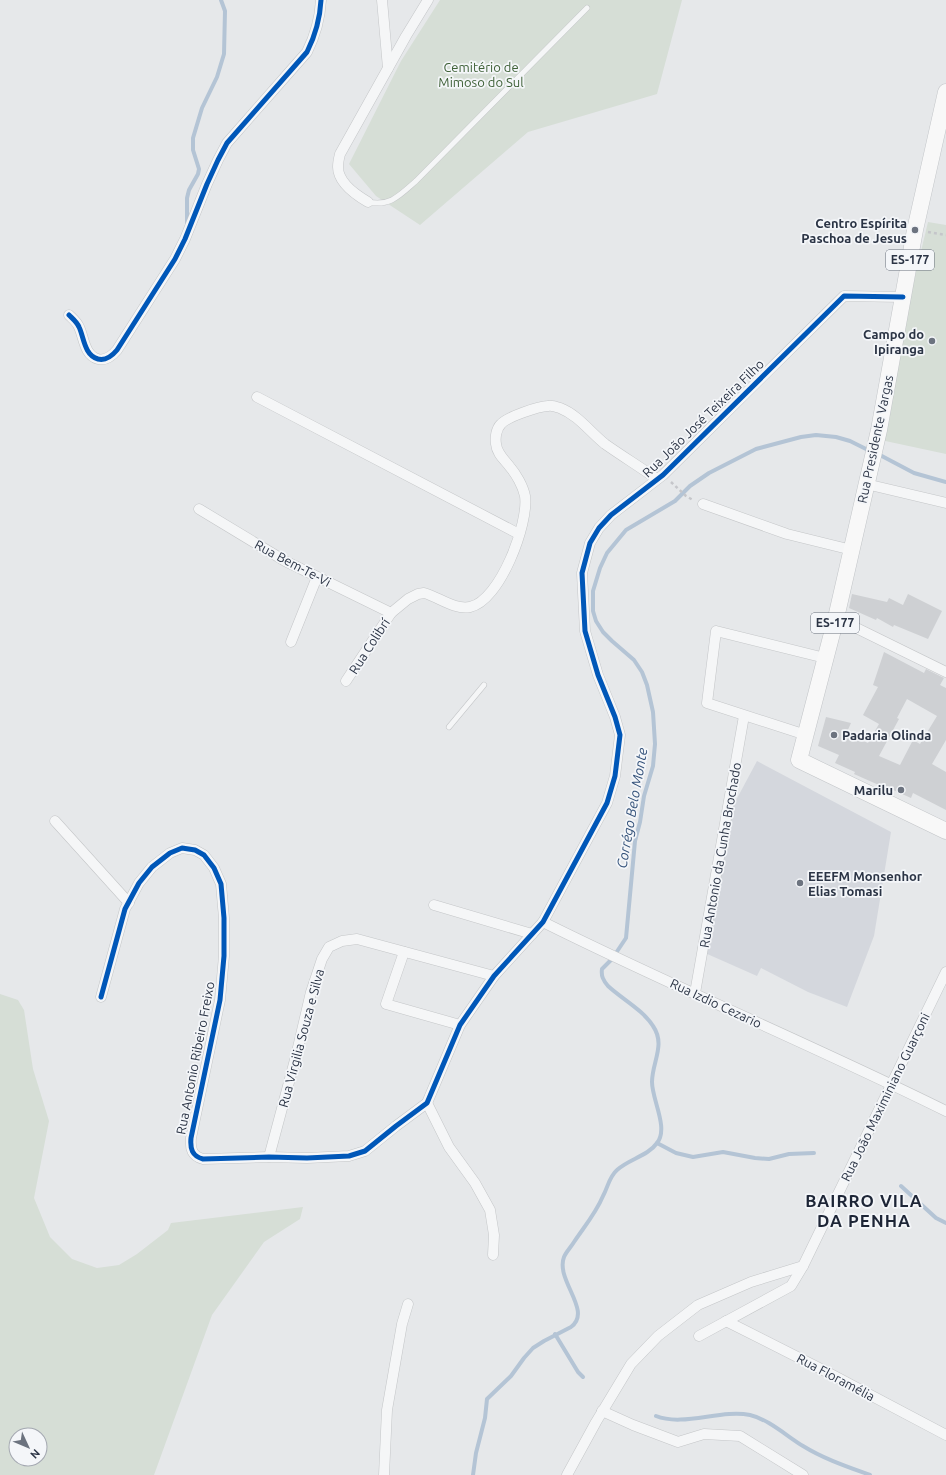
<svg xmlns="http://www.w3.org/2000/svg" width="946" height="1475" font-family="Ubuntu,sans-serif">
	<rect width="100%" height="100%" fill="#e6e8ea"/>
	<polygon fill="#d4d7dd" points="757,761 891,832 874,936 847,1007 808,992 761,968 757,976 705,953 726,819"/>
	<g fill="#d6ded6" fill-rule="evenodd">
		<polygon points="440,0 682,0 657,94 528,132 420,225 376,196 349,164 401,61"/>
		<polygon points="928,222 946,225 946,454 876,439"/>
		<path d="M0 994 18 1000 24 1010 33 1069 49 1121 34 1198 50 1237 72 1259 97 1268 119 1265 137 1254 168 1230 171 1223 303 1207 300 1219 264 1242 212 1315 154 1475H0ZM16 1435H40V1459H16Z"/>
	</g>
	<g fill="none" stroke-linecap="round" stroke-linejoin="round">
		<g stroke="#b4c4d5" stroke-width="4">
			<polyline points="187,225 187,198 189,190 198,174 199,169 193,150 193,138 202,108 217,77 224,54 225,11 221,0"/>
			<polyline points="878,454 914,473 946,482"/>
			<polyline points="657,1143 676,1153 693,1157 723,1152 755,1158 769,1159 789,1154 814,1153"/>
			<polyline points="901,1186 936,1218 946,1223"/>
			<polyline points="555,1334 578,1372 583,1377"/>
			<path d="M656 1416C683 1427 721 1409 750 1415 768 1419 788 1437 803 1446 824 1459 848 1467 870 1475"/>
			<path d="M473 1475 476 1453 485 1418 487 1399 511 1376 524 1358 533 1348 544 1341 571 1327C593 1311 555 1280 564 1257 566 1252 571 1247 574 1242 584 1227 596 1213 603 1196 608 1187 609 1177 617 1170 629 1159 648 1156 657 1143 669 1128 652 1100 652 1082 652 1062 666 1045 653 1026 643 1010 622 999 608 986 603 980 601 976 602 969L612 959 626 938 635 841 640 822 644 796 653 766 655 744 653 712 647 685 642 672 634 660 612 641 603 632 596 621 593 611V591L600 568 607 553 626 530 675 501 690 486 709 473 756 449 801 437 816 435 836 437 850 441 870 451"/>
		</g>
	</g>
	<g fill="#ced0d3" fill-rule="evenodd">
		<polygon points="852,594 887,602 889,598 903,605 908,594 942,611 928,639 894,625 893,627 877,618 876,620 849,608"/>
		<path d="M884 652 924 673 926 669 944 678 940 685 946 688V740L932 764 946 772V810L913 793 911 798 882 785 881 786 854 774 855 772 835 763 839 755 818 746 826 717 851 723 846 734 868 743 879 724 863 715 878 687 873 685ZM907 699 937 716 920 744 913 740 900 765 879 756 899 719 897 718Z"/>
	</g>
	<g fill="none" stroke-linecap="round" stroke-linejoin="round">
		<g stroke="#c4c6c8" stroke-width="6">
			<g id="service">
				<path d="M368 202C390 207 400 195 416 181L587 8"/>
				<polyline points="449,727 484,685"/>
			</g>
		</g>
		<g stroke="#c4c6c8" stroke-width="11">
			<g id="minor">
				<polyline points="382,0 388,68"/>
				<path d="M368 202C356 195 338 183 338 167 338 162 339 158 340 154L406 36 428 0"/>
				<path d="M69 315C73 319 77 322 79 327 84 337 84 355 98 359 106 361 112 356 117 350L175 259 185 239 207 184 218 160 227 143 307 52C315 36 320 19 321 0"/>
				<polyline points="257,397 519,534"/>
				<polyline points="866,484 946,503"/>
				<polyline points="703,504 787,534 852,550"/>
				<polyline points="199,509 285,561 391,613"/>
				<polyline points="836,618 946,672"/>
				<polyline points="291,642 317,577"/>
				<path d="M346 681 391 613 408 599 418 594 424 593C439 597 454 610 470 607 500 601 529 523 525 496 523 486 516 474 510 467 504 459 497 454 496 444 495 438 496 429 501 424 507 417 539 406 548 406 551 405 557 407 560 408 578 415 590 432 605 444 622 456 640 467 657 479"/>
				<polyline points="806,735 707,703 716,631 825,658"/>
				<polyline points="55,821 129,903"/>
				<polyline points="434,905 532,934"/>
				<path d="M543 922C675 988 813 1045 946 1111"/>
				<polyline points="404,952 386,1004 460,1025"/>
				<polyline points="695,993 744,716"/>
				<path d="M101 997 125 909 139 883 152 867 170 853 182 848 195 850 204 855 214 868 221 884 224 918V956L220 1000 191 1138C190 1149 192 1156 203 1159L269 1157 307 1158 349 1156 365 1151 396 1126 427 1103 460 1025 494 976 543 922 607 803 615 776 620 735 615 717 598 675 585 631 582 573 590 543 599 528 611 515 663 475 844 296 903 297"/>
				<polyline points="427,1103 449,1147 475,1183 490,1210 494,1235 493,1255"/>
				<polyline points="269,1157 296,1056 311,992 322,959 329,947 342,941 357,939 494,976"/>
				<polyline points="726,1321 823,1370 946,1435"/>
				<polyline points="699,1336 791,1286 803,1266 946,972"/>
				<polyline points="602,1411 633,1425 678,1442 704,1434 740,1436 803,1475"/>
				<polyline points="384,1475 387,1410 402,1324 408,1304"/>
				<polyline points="567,1475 596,1422 631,1364 658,1336 698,1305 751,1282 803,1266"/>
			</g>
		</g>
		<g stroke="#c2c5c8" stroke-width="17">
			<polyline id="primary" points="946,92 915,230 879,430 836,618 799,760 946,831"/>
		</g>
		<g stroke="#c5c6ca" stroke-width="2.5" stroke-dasharray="3 3" stroke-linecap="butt">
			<polyline points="928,232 946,235"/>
			<polyline points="671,482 686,496 693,500"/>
		</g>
		<use href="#service" stroke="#f5f6f7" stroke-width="5"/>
		<use href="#minor" stroke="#f5f6f7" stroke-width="10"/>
		<use href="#primary" stroke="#f8f8f8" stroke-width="16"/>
		<g stroke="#f4f6f9" stroke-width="8">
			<g id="cycleway">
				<path d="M69 315C73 319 77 322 79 327 84 337 84 355 98 359 106 361 112 356 117 350L175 259 185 239 207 184 218 160 227 143 307 52C315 36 320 19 321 0"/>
				<path d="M101 997 125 909 139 883 152 867 170 853 182 848 195 850 204 855 214 868 221 884 224 918V956L220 1000 191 1138C190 1149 192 1156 203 1159L269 1157 307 1158 349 1156 365 1151 396 1126 427 1103 460 1025 494 976 543 922 607 803 615 776 620 735 615 717 598 675 585 631 582 573 590 543 599 528 611 515 663 475 844 296 903 297"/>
			</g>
		</g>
		<use href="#cycleway" stroke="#0057b8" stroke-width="5"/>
	</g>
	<g fill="#6c737f" stroke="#f4f6f9" stroke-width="1.5">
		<circle cx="915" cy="230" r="4"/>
		<circle cx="932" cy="341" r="4"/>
		<circle cx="834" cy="735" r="4"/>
		<circle cx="901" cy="790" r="4"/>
		<circle cx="800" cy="883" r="4"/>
	</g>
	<g text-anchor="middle" stroke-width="3.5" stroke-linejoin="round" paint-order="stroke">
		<g fill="#f4f6f9" stroke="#676e7b" stroke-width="1">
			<rect x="886" y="250" width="48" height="20" rx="3"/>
			<rect x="811" y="613" width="48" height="20" rx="3"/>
		</g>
		<g font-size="12" font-weight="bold" fill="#2b3445">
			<text x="910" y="264">ES-177</text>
			<text x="835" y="627">ES-177</text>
		</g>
		<g font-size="13" fill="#3f6138" stroke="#f4f6f9">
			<text x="481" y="72">Cemitério de<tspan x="481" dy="15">Mimoso do Sul</tspan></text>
		</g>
		<g font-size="13" font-weight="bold" fill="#2b3445" stroke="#f4f6f9" text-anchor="end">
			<text x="907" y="228">Centro Espírita<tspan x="907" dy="15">Paschoa de Jesus</tspan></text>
			<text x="924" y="339">Campo do<tspan x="924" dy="15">Ipiranga</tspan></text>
			<text x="842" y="740" text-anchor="start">Padaria Olinda</text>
			<text x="893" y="795">Marilu</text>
			<text x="808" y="881" text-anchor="start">EEEFM Monsenhor<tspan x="808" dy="15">Elias Tomasi</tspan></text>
		</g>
		<g font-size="13" fill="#2b3445" stroke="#f4f6f9">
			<text transform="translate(703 418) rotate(-44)" y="5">Rua João José Teixeira Filho</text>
			<text transform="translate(875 439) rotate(-78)" y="5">Rua Presidente Vargas</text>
			<text transform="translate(293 563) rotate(28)" y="5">Rua Bem-Te-Vi</text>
			<text transform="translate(369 646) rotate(-57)" y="5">Rua Colibrí</text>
			<text transform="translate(720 855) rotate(-80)" y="5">Rua Antonio da Cunha Brochado</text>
			<text transform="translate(716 1003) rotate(25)" y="5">Rua Izdio Cezario</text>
			<text transform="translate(301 1038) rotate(-75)" y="5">Rua Virgilia Souza e Silva</text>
			<text transform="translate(195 1058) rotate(-79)" y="5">Rua Antonio Ribeiro Freixo</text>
			<text transform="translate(885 1097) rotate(-64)" y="5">Rua João Maximiniano Guarçoni</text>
			<text transform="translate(836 1377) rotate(28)" y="5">Rua Floramélia</text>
		</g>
		<g font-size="14" font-style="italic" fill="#34527a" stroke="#f4f6f9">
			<text transform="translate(632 808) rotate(-80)" y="5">Corrégo Belo Monte</text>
		</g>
		<g font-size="17" font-weight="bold" letter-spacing="1" fill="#1d2536" stroke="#f4f6f9">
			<text x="864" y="1207">BAIRRO VILA<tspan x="864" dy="20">DA PENHA</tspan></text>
		</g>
	</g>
	<g transform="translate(28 1447) rotate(134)"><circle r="19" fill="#f4f6f9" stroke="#a4a8b1"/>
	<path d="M0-3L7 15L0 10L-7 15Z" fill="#6c737f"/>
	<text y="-6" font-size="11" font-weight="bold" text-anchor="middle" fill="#2b3445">N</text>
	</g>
</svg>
